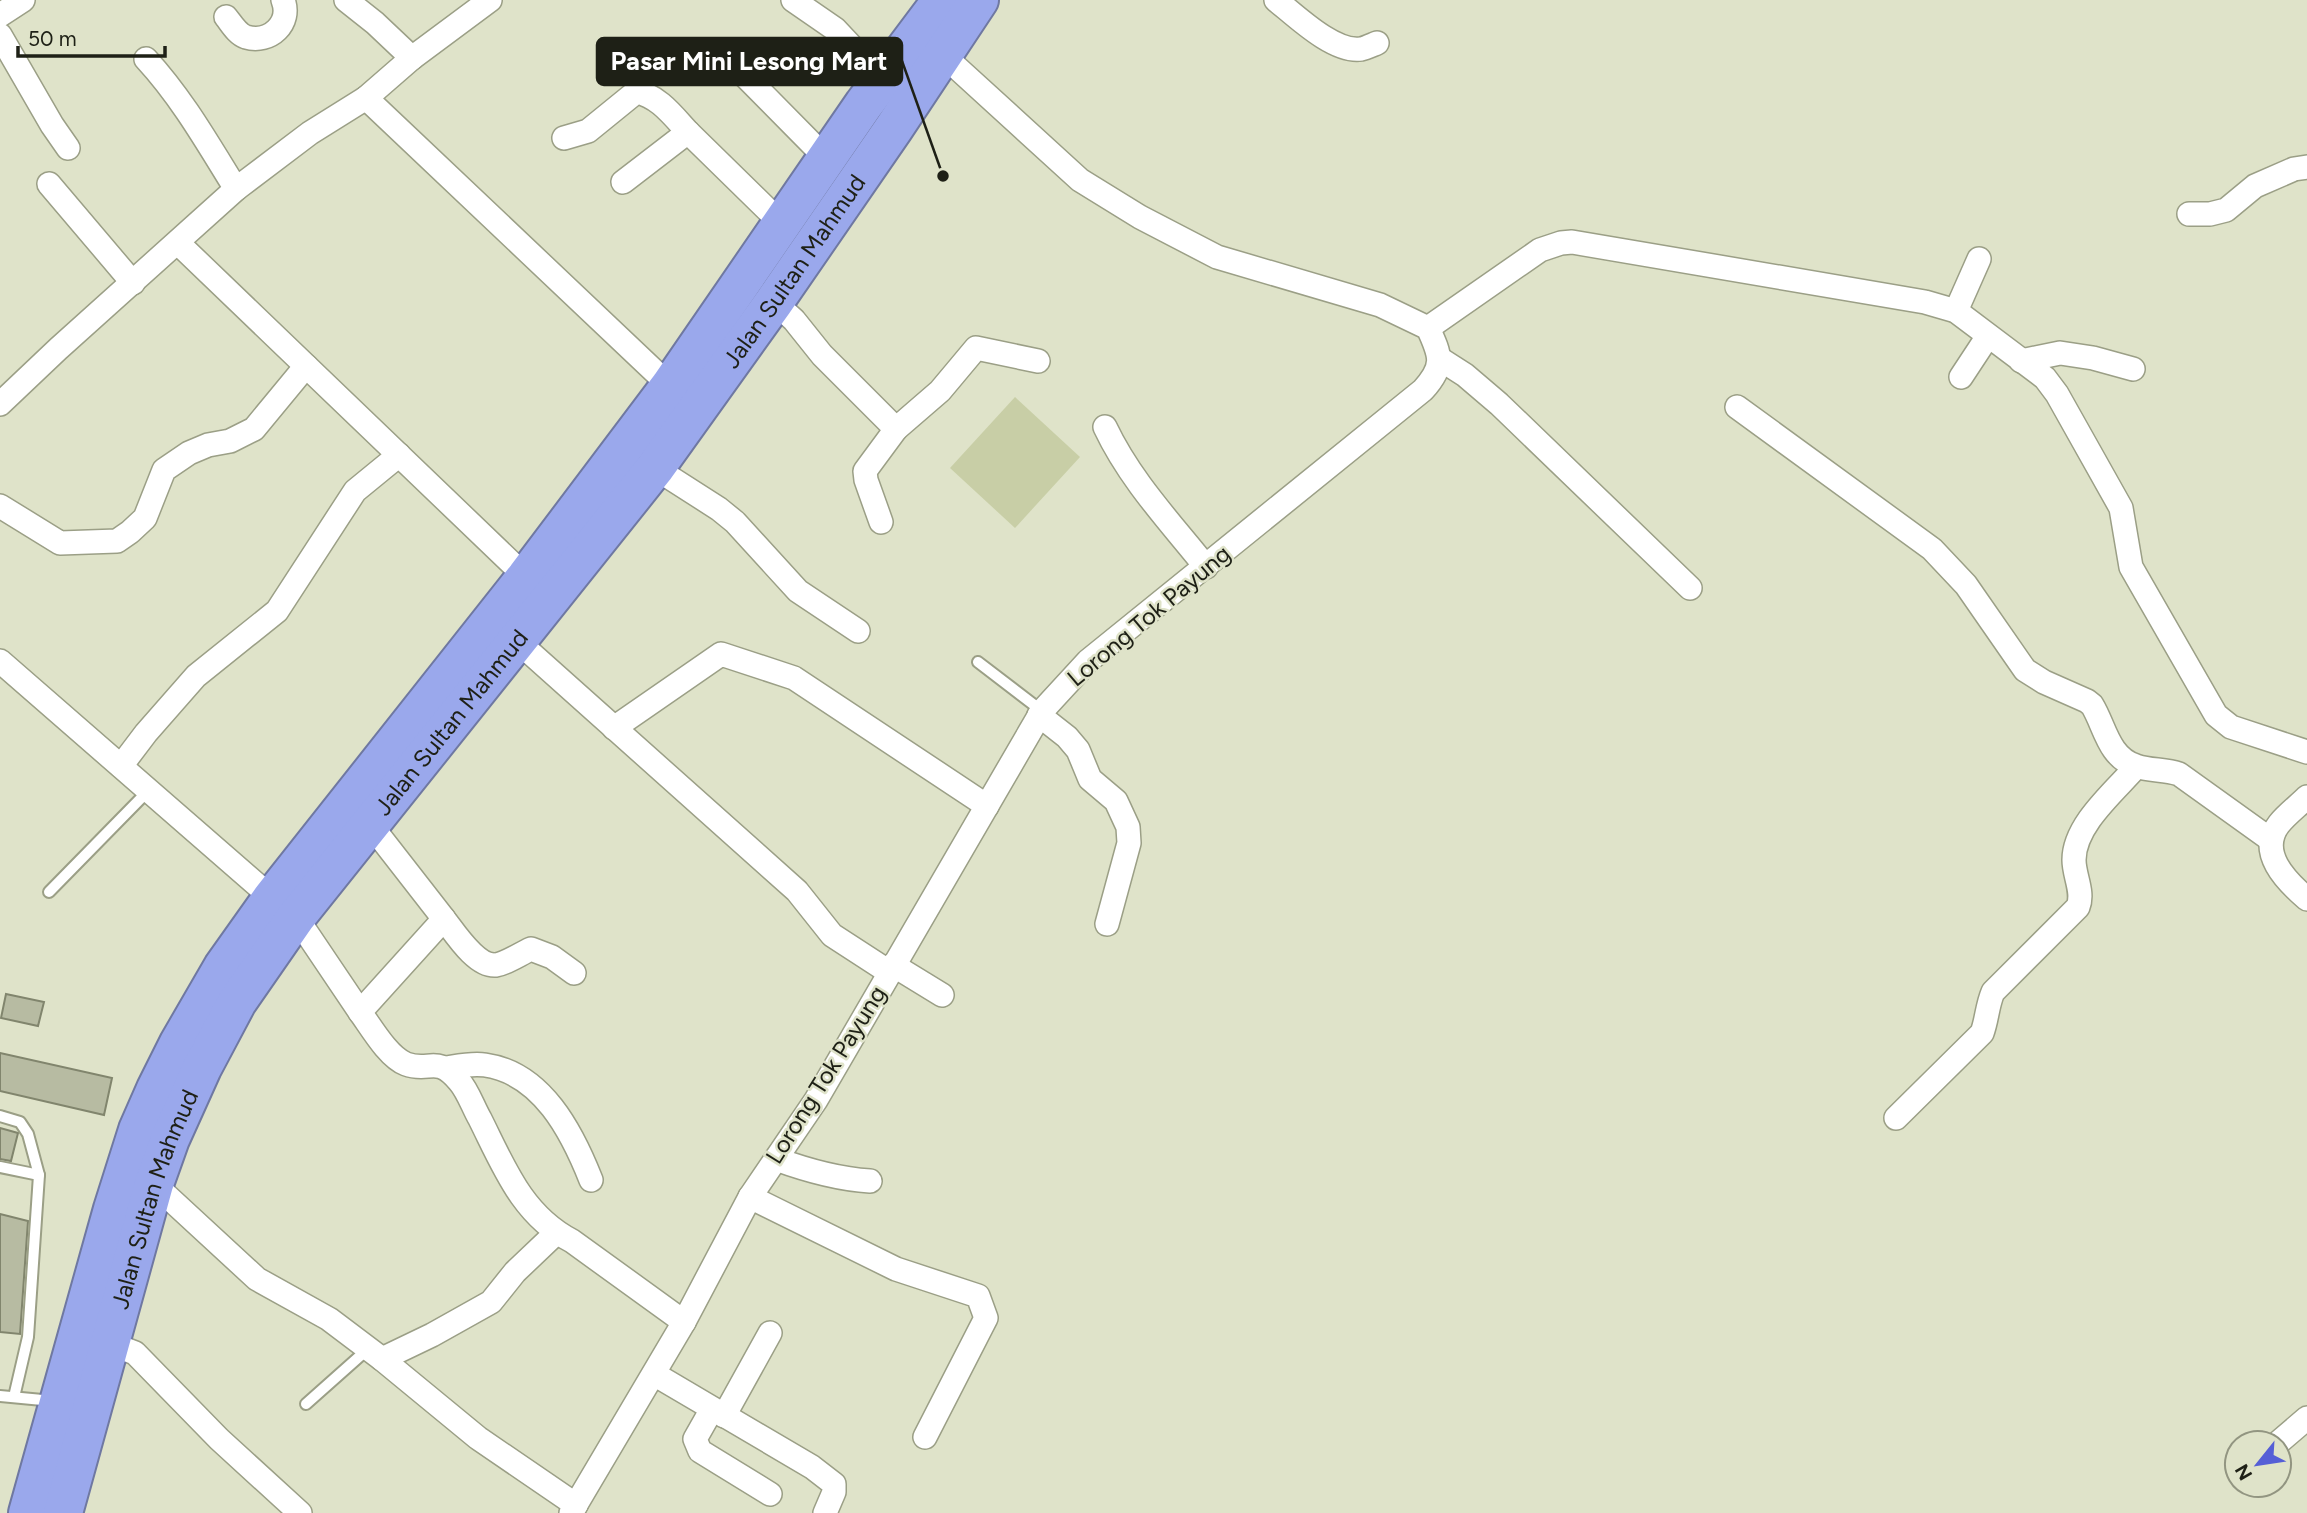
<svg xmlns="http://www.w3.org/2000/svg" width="2307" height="1513" font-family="Figtree,sans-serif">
	<rect width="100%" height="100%" fill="#dfe3c9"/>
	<polygon fill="#c8cea6" points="1015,397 1080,457 1015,528 950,468"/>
	<g fill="#b7bba2" stroke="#81856d" stroke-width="2">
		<polygon points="6,994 44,1002 38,1026 1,1018"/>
		<polygon points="0,1053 112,1078 104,1115 0,1091"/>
		<polygon points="0,1128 18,1133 11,1161 0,1159"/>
		<polygon points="0,1214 28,1221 20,1334 0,1332"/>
	</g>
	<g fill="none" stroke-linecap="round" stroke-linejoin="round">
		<g stroke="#9b9f86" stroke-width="14">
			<g id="lane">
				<polyline points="978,662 1042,711"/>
				<polyline points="49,892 149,790"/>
				<polyline points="0,1116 20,1122 28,1134 39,1175 28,1337 14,1397"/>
				<polyline points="0,1167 39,1175"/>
				<polyline points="0,1396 53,1401"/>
				<polyline points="306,1404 369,1348"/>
			</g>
		</g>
		<g stroke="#9b9f86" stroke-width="26">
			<g id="street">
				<polyline points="346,0 375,23 412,58"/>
				<polyline points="793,0 835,29 882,79"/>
				<path d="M1276 0C1296 16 1334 53 1361 49 1366 48 1372 45 1377 43"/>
				<polyline points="0,15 23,0"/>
				<path d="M226 17C231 23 237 34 246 37 270 44 292 23 283 0"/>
				<polyline points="0,35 52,125 68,148"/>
				<path d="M146 59C182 98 208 144 236 189"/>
				<polyline points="745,76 826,158"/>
				<polyline points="366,98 670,386"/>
				<path d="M564 138 588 131 636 92C658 95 674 117 688 132"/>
				<polyline points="623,182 688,132 781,223"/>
				<polyline points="49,184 133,283"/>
				<polyline points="2189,214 2210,214 2226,210 2255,186 2294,169 2307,167"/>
				<polyline points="178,243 526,577"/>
				<polyline points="774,302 794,320 822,355 896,429 865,471 866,480 881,522"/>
				<polyline points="1956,311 1979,259"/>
				<polyline points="1428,328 1540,250 1561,243 1572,242 1925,302 1956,311 2045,378 2057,394 2121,508 2131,567 2216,715 2231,727 2307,752"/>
				<polyline points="1440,359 1465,375 1499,404 1690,588"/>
				<polyline points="2021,361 2060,353 2093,358 2133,369"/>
				<polyline points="1961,377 1988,336"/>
				<polyline points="0,404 58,349 236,189 310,133 366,98 412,58 490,0"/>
				<path d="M1737 407 1932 549 1966 585 2025 670 2044 682 2087 701 2092 705C2105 726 2108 757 2136 766 2150 771 2165 769 2179 774L2271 840"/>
				<path d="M1105 427C1130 480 1170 522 1206 567"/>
				<polyline points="896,429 940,391 976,348 1038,361"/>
				<polyline points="655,468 719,509 735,522 798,591 858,631"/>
				<polyline points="0,506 60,543 117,541 130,532 145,518 164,470 189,453 208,445 230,441 254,429 306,366"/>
				<polyline points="516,640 797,891 832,935 889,972"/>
				<polyline points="0,661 272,898"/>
				<polyline points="1039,715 1067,737 1078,750 1090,779 1116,801 1128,827 1129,843 1107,924"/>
				<polyline points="614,728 721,654 794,678 987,806"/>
				<polyline points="121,766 146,733 196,676 277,611 355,491 399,455"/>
				<path d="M2307 797C2298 806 2287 814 2279 824 2257 852 2286 881 2307 899"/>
				<path d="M370 824 444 919 360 1012C371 1027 388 1057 406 1064 430 1073 436 1054 459 1081 468 1091 473 1107 480 1119 504 1167 522 1215 572 1241L684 1322"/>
				<polyline points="296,917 360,1012"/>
				<path d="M444 919C455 933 476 967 496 965 507 963 520 954 531 949L552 957 574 973"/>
				<polyline points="893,965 942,995"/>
				<path d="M447 1068C459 1066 472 1063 485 1065 542 1073 572 1132 591 1180"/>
				<path d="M1896 1118 1982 1033C1987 1020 1987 1006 1993 992L2078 907C2084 892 2074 876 2074 860 2074 825 2114 792 2136 767"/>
				<path d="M776 1159C806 1170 837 1179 870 1181"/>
				<polyline points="154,1184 257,1279 329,1319 382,1359 478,1438 576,1505"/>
				<polyline points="750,1197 896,1269 978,1296 986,1318 925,1437"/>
				<polyline points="109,1343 135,1353 219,1439 300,1513"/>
				<polyline points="382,1359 432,1335 491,1302 515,1272 556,1233"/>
				<polyline points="654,1374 812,1467 834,1484 834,1492 825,1513"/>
				<polyline points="712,1409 695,1439 700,1451 770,1494"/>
				<polyline points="724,1416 770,1333"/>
				<polyline points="2279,1442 2307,1418"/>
				<path d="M571 1513 684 1322 750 1197 816 1100 1042 711 1088 661 1423 390C1445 366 1441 356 1428 328L1380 305 1217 257 1140 217 1080 180 943 55"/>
			</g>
		</g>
		<g stroke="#6f78a1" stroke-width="42">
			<g id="highway">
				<polyline points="28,1513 113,1209 138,1130 156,1089 179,1043 223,967 272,898 526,577 670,386 864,104 942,0"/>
				<path id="s1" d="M63 1513 154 1184 170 1139 202 1068 237 1002 296 917 655 468 774 302 894 128 979 0"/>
			</g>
		</g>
		<use href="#lane" stroke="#fff" stroke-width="10"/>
		<use href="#street" stroke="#fff" stroke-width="23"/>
		<use href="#highway" stroke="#9aa8ec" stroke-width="38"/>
	</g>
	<g text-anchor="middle" stroke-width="5" stroke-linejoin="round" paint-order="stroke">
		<g font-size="24" fill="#1e2016" stroke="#dfe3c9">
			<text dy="8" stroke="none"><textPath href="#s1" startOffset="1461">Jalan Sultan Mahmud</textPath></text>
			<text transform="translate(1149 616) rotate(-40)" y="8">Lorong Tok Payung</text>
			<text dy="8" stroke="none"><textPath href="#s1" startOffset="894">Jalan Sultan Mahmud</textPath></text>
			<text transform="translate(826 1075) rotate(-58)" y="8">Lorong Tok Payung</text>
			<text dy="8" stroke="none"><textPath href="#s1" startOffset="327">Jalan Sultan Mahmud</textPath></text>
		</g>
	</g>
	<path fill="none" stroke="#1e2016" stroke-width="2.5" d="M943 176L902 61"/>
	<circle fill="#1e2016" stroke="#dfe3c9" stroke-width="2.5" cx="943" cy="176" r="7"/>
	<rect fill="#1e2016" stroke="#1e2016" stroke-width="2.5" x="597" y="38" width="305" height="47" rx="7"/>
	<g font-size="26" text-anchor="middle" font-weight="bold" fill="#fff">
		<text x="749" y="70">Pasar Mini Lesong Mart</text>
	</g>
	<g transform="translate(2258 1464) rotate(240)"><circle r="33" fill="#dfe3c9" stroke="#929581" stroke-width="2"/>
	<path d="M0-5L12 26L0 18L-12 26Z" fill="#555fd6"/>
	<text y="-10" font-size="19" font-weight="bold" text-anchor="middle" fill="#1e2016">N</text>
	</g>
	<path d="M18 46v10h147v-10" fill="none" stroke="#1e2016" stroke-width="3.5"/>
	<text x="28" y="46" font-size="21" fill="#1e2016" stroke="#dfe3c9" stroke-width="5" paint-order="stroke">50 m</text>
</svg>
